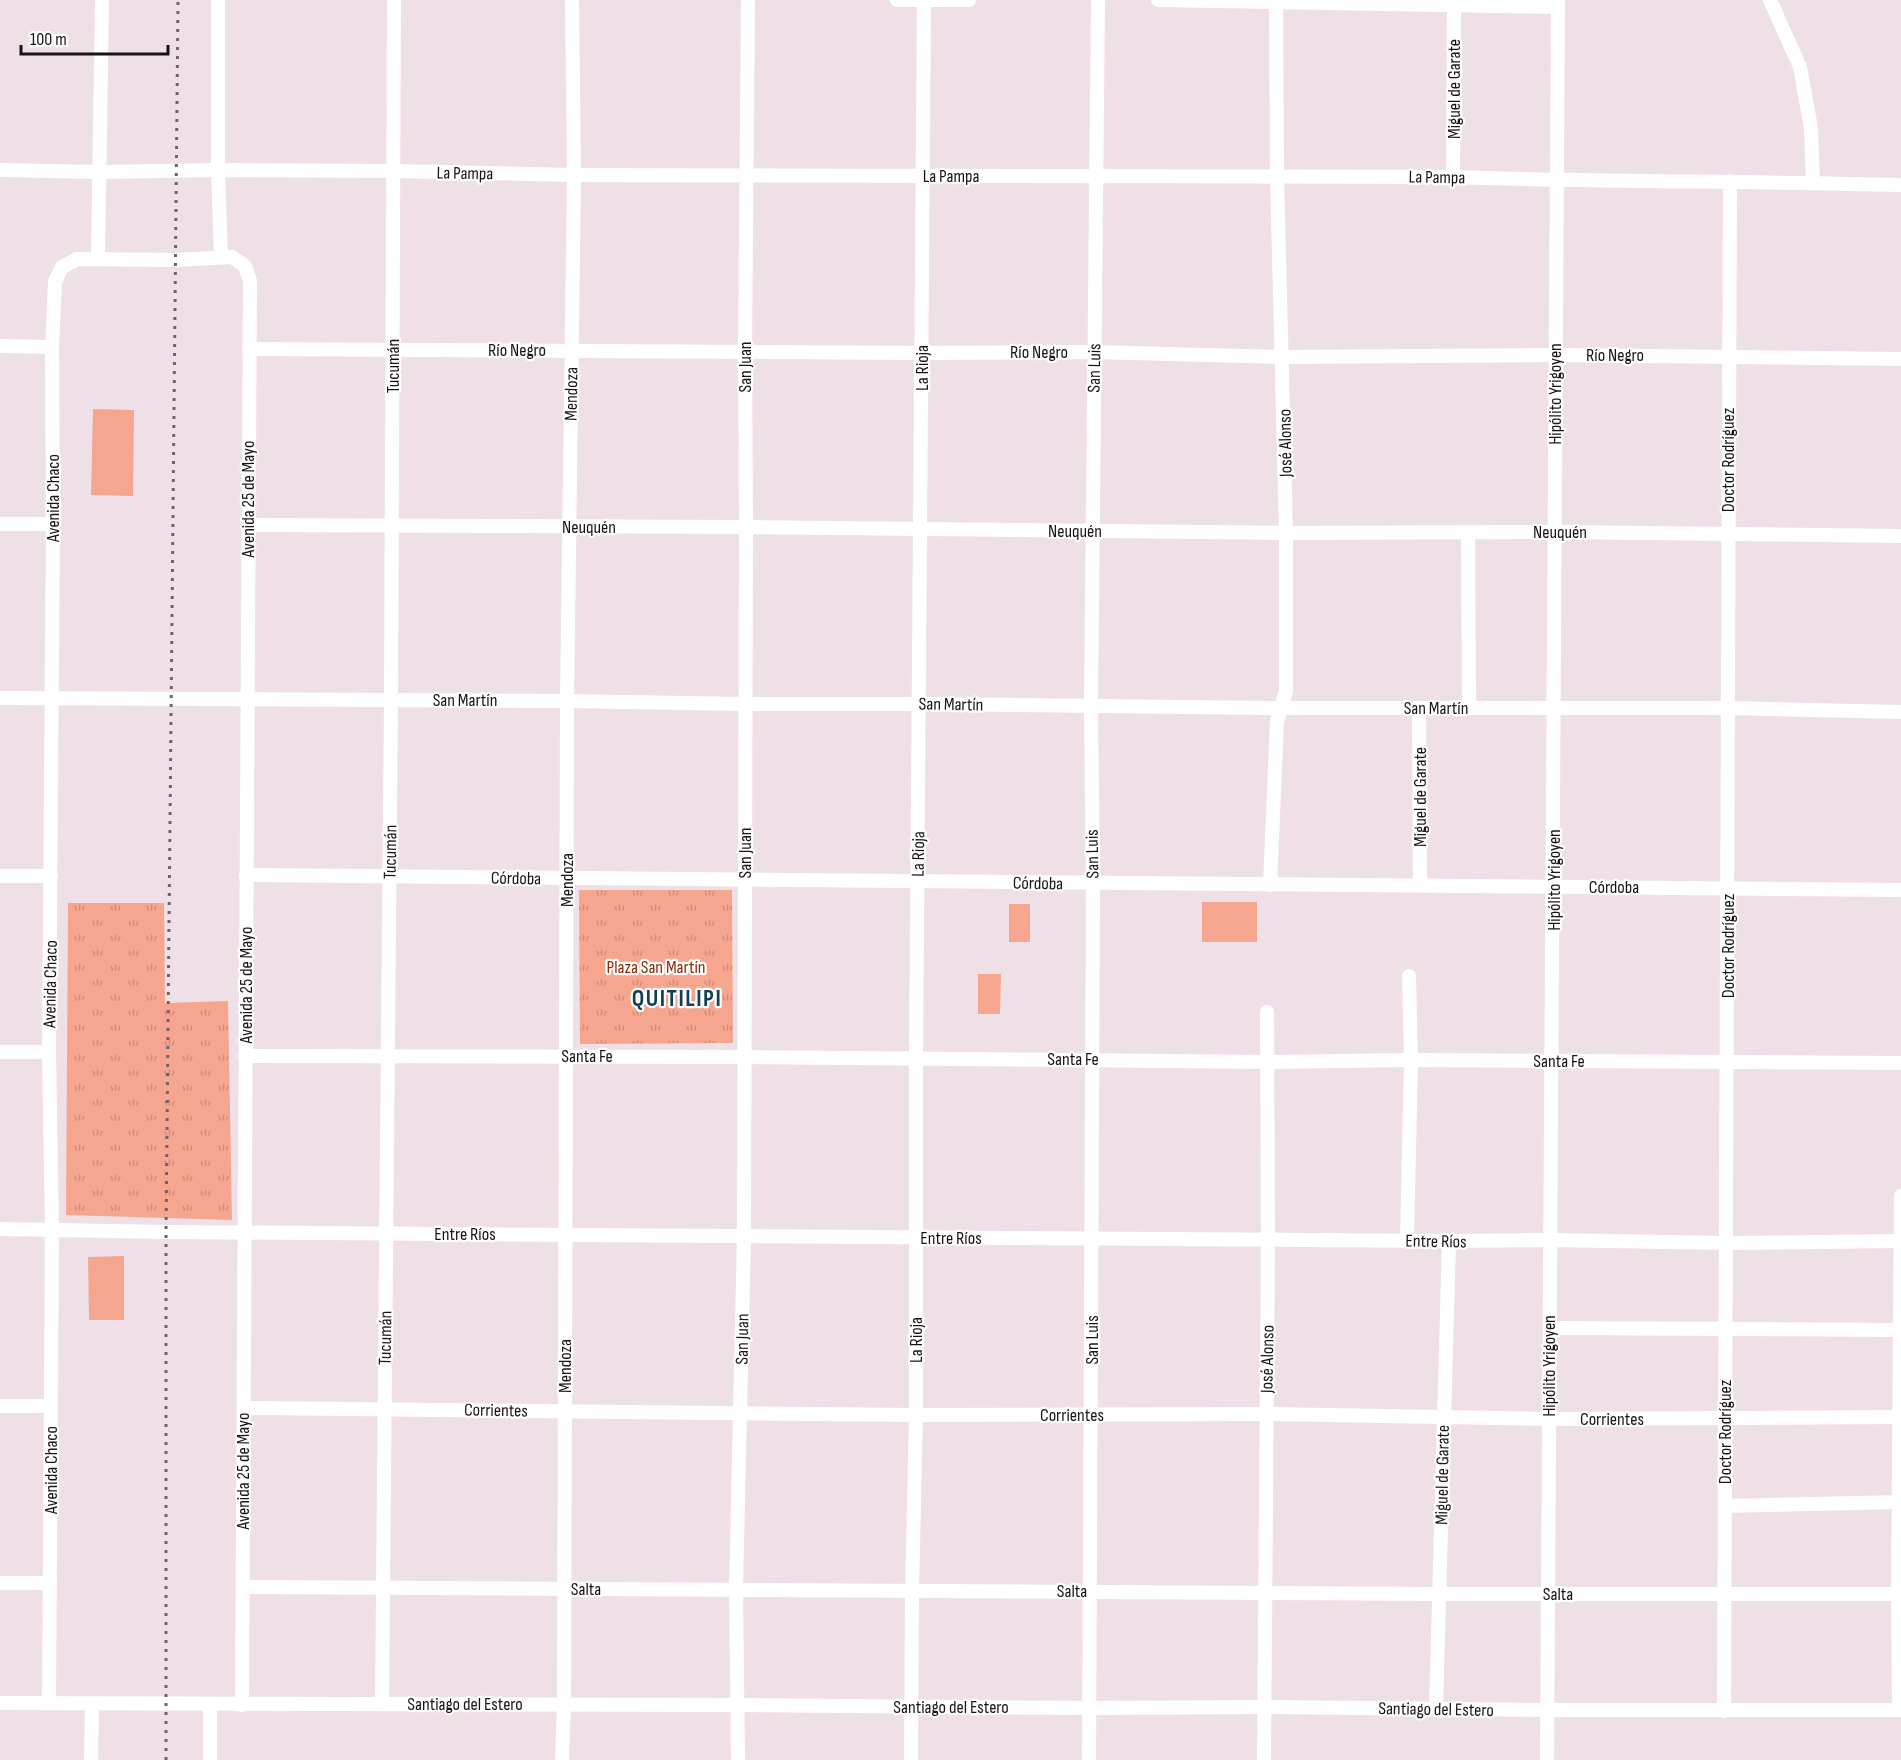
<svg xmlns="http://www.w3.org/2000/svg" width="1901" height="1760" font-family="'Sofia Sans Condensed',sans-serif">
	<defs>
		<pattern id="grass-tufts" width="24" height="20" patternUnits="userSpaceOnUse" patternTransform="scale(1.5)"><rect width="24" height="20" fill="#f6a58f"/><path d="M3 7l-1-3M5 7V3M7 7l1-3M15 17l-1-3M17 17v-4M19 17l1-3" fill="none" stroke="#d28d7b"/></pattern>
	</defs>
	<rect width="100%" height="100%" fill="#efe0e7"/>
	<g fill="url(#grass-tufts)">
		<polygon points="579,890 732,890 733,1043 580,1044"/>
		<polygon points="68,903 164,903 165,1003 228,1001 232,1220 66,1215"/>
	</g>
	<g fill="#f6a58f">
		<polygon points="93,409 134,410 133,496 91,495"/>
		<rect x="1202" y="902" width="55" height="40"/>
		<rect x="1009" y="904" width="21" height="38"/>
		<polygon points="978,974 1001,974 1000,1014 978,1014"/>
		<polygon points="124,1256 124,1320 89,1320 88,1257"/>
	</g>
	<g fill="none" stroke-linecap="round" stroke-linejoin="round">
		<g stroke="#fff" stroke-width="14">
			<polyline points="218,0 218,170 221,257"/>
			<polyline points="897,0 969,0"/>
			<polyline points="1158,0 1558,7"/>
			<polyline points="1770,0 1800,67 1811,128 1813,183"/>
			<path d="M0 170 99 172 218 170 394 171 574 175 1453 177C1602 182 1752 181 1901 185"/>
			<polyline points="1453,177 1454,0"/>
			<polyline points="98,259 102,0"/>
			<polyline points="0,346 52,347"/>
			<polyline points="249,349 922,353 1094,352 1283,357 1556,355 1901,359"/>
			<polyline points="0,524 53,524"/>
			<polyline points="248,525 746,527 1286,533 1555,532 1901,536"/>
			<polyline points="1468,533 1469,707"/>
			<polyline points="0,698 567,701 745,704 919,704 1281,708 1729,708 1901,712"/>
			<polyline points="1419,708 1420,885"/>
			<polyline points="246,875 1901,890"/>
			<polyline points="0,876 51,876"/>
			<polyline points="1270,885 1277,721 1286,691 1286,533 1277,176 1276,0"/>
			<polyline points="0,1052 49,1052"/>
			<polyline points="245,1056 744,1057 1267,1062 1411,1060 1901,1063"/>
			<polyline points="0,1229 166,1232 1449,1241 1549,1240 1726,1243 1901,1241"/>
			<polyline points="1407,1240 1411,1060 1409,976"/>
			<polyline points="1550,1328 1900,1330"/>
			<polyline points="0,1406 51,1406"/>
			<polyline points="244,1408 916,1415 1266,1414 1549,1419 1901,1417"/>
			<polyline points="1725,1506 1899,1502"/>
			<polyline points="0,1583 50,1583"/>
			<polyline points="243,1587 1440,1594 1901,1594"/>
			<polyline points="0,1703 738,1705 1089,1708 1265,1707 1548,1710 1901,1710"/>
			<polyline points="49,1703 52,1230 49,1052 53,524 52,347 55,282 62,267 77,259 175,260 232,257 245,266 250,281 242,1705"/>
			<polyline points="382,1704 391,699 394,0"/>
			<polyline points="1436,1709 1449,1241"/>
			<polyline points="1899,1710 1898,1594 1901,1196"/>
			<polyline points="1724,1711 1730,181"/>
			<polyline points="91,1760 92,1704"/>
			<polyline points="210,1760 210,1704"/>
			<polyline points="562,1760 564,1705 567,701 574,175 572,0"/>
			<polyline points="738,1760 736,1589 744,1236 746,527 745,351 748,0"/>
			<polyline points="911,1760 912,1591 916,1415 916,1058 924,0"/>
			<polyline points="1089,1760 1093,884 1091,706 1098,0"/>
			<polyline points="1264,1760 1268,1239 1267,1012"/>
			<polyline points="1547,1760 1558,0"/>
		</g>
		<polyline stroke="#6c6468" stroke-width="3" stroke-dasharray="3 6" stroke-linecap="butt" points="166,1760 166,1232 178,0"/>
	</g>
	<g text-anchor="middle" stroke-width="4.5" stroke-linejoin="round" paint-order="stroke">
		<g font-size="18" fill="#181316" stroke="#fff">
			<text transform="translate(1454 89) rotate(-90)" y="6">Miguel de Garate</text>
			<text transform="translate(465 173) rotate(1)" y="6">La Pampa</text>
			<text x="951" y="182">La Pampa</text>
			<text transform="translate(1437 177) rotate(1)" y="6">La Pampa</text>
			<text x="517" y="356">Río Negro</text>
			<text x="1039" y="358">Río Negro</text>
			<text x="1615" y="361">Río Negro</text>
			<text transform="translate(393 366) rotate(-90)" y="6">Tucumán</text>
			<text transform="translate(745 367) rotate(-90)" y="6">San Juan</text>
			<text transform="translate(922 368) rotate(-90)" y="6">La Rioja</text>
			<text transform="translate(1094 368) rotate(-89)" y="6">San Luis</text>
			<text transform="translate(571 394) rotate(-89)" y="6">Mendoza</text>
			<text transform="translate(1555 394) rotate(-90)" y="6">Hipólito Yrigoyen</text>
			<text transform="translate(1285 443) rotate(-91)" y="6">José Alonso</text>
			<text transform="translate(1728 460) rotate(-90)" y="6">Doctor Rodríguez</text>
			<text transform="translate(53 498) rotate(-90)" y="6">Avenida Chaco</text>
			<text transform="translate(248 499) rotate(-90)" y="6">Avenida 25 de Mayo</text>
			<text x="589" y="533">Neuquén</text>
			<text x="1075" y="537">Neuquén</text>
			<text x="1560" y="538">Neuquén</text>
			<text x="465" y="706">San Martín</text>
			<text transform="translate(951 704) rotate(1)" y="6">San Martín</text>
			<text x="1436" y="714">San Martín</text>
			<text transform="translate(1420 797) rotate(-90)" y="6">Miguel de Garate</text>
			<text transform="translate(390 852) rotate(-89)" y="6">Tucumán</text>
			<text transform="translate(745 853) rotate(-90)" y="6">San Juan</text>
			<text transform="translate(918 854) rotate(-89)" y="6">La Rioja</text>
			<text transform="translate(1092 854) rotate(-91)" y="6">San Luis</text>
			<text transform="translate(516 878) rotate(1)" y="6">Córdoba</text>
			<text transform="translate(567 880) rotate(-90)" y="6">Mendoza</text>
			<text transform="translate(1554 880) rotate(-90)" y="6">Hipólito Yrigoyen</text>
			<text transform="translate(1038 883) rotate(1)" y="6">Córdoba</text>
			<text x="1614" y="893">Córdoba</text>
			<text transform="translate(1728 946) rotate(-90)" y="6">Doctor Rodríguez</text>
			<text transform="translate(50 984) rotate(-89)" y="6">Avenida Chaco</text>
			<text transform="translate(246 985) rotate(-90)" y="6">Avenida 25 de Mayo</text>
			<text x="587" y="1062">Santa Fe</text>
			<text x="1073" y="1065">Santa Fe</text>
			<text x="1559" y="1067">Santa Fe</text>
			<text x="465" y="1240">Entre Ríos</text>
			<text x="951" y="1244">Entre Ríos</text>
			<text transform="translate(1436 1241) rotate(1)" y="6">Entre Ríos</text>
			<text transform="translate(385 1338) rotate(-89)" y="6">Tucumán</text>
			<text transform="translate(742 1339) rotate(-89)" y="6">San Juan</text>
			<text transform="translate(916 1340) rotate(-90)" y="6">La Rioja</text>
			<text transform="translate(1092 1340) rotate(-90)" y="6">San Luis</text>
			<text transform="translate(1267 1359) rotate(-89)" y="6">José Alonso</text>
			<text transform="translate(565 1366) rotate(-90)" y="6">Mendoza</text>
			<text transform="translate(1549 1366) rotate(-90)" y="6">Hipólito Yrigoyen</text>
			<text transform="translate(496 1410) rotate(1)" y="6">Corrientes</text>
			<text x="1072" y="1421">Corrientes</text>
			<text x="1612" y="1425">Corrientes</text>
			<text transform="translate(1725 1432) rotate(-90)" y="6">Doctor Rodríguez</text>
			<text transform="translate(51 1470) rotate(-90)" y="6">Avenida Chaco</text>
			<text transform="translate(243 1471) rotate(-90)" y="6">Avenida 25 de Mayo</text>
			<text transform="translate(1442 1475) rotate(-89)" y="6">Miguel de Garate</text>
			<text x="586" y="1595">Salta</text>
			<text x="1072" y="1597">Salta</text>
			<text x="1558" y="1600">Salta</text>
			<text x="465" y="1710">Santiago del Estero</text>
			<text x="951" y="1713">Santiago del Estero</text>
			<text transform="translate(1436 1709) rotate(1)" y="6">Santiago del Estero</text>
		</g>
		<g font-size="18" fill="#8c2807" stroke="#fff">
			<text x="656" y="973">Plaza San Martín</text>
		</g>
		<g font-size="24" font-weight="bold" letter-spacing="1.5" fill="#0e4253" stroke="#fff">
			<text x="677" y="1006">QUITILIPI</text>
		</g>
	</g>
	<path d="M21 45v9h147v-9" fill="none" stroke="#181316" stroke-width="3"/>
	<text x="30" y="45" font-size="18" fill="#181316" stroke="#ffffff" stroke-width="4.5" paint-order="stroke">100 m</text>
</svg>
